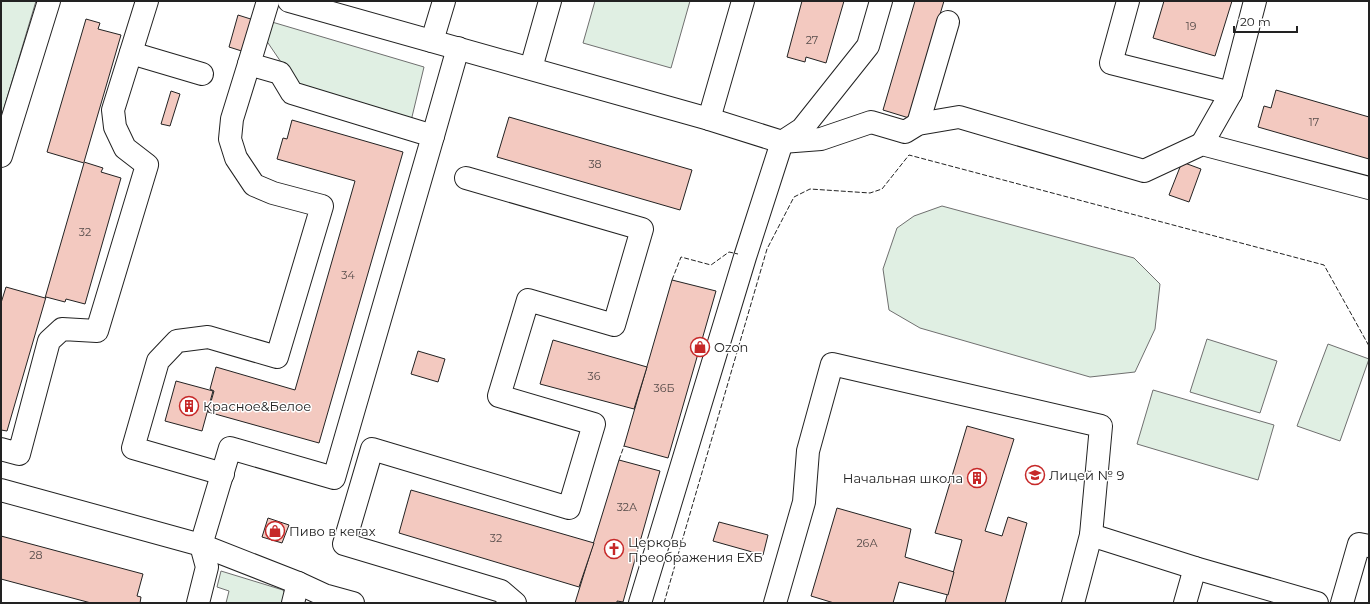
<svg xmlns="http://www.w3.org/2000/svg" width="1370" height="604" font-family="Montserrat,sans-serif">
	<rect width="100%" height="100%" fill="#fff"/>
	<g fill="#e0efe3" stroke="#6f6f6f">
		<polygon points="1,1 36,1 1,118"/>
		<polygon points="595,1 690,1 671,68 583,43"/>
		<polygon points="272,22 424,67 411,121 298,87 266,40"/>
		<polygon points="942,206 1134,258 1160,284 1155,329 1135,372 1090,377 920,328 889,310 883,269 897,228 914,216"/>
		<polygon points="1207,339 1277,361 1260,413 1190,392"/>
		<polygon points="1328,344 1369,359 1340,441 1297,426"/>
		<polygon points="1153,390 1274,425 1258,480 1137,444"/>
		<polygon points="221,571 283,590 287,597 286,603 226,603 229,591 217,587"/>
	</g>
	<g fill="#f3c9c0" stroke="#222">
		<polygon points="802,1 844,1 826,63 806,57 805,62 787,57"/>
		<polygon points="915,1 944,1 909,118 883,110"/>
		<polygon points="1164,1 1232,1 1215,56 1153,38"/>
		<polygon points="238,15 257,21 248,53 229,47"/>
		<polygon points="86,19 100,23 98,29 121,35 84,162 103,168 101,172 121,178 85,304 66,299 65,302 46,297 7,431 1,430 1,303 6,287 45,298 84,163 47,152"/>
		<polygon points="1276,90 1369,117 1369,159 1258,127 1264,106 1271,108"/>
		<polygon points="171,91 180,94 170,126 161,124"/>
		<polygon points="509,117 692,170 680,210 497,157"/>
		<polygon points="292,120 403,152 319,443 208,412 214,391 210,389 216,367 295,390 355,181 277,159 283,138 287,139"/>
		<polygon points="1182,162 1201,169 1189,202 1169,195"/>
		<polygon points="672,280 716,291 668,458 624,446"/>
		<polygon points="553,340 647,367 634,409 540,384"/>
		<polygon points="418,351 445,359 438,382 411,374"/>
		<polygon points="176,381 213,391 202,431 165,421"/>
		<polygon points="967,426 1014,439 985,531 1002,536 1008,517 1027,523 1005,603 945,603 962,540 935,533"/>
		<polygon points="619,460 660,471 623,602 617,601 617,603 575,603"/>
		<polygon points="411,490 594,543 579,587 399,533"/>
		<polygon points="837,508 911,529 905,557 954,572 948,595 899,582 893,603 834,603 811,596"/>
		<polygon points="268,518 289,525 282,543 262,537"/>
		<polygon points="719,522 768,535 763,555 713,541"/>
		<polygon points="1,536 143,574 137,596 141,597 140,603 91,603 1,579"/>
	</g>
	<g fill="none" stroke-linecap="round" stroke-linejoin="round">
		<g stroke="#222" stroke-width="24">
			<g id="minor">
				<polyline points="289,1 709,119 782,142 745,257 640,603"/>
				<polyline points="1128,1 1111,63 1231,93 1255,1"/>
				<polyline points="432,41 444,1"/>
				<polyline points="131,53 202,74"/>
				<polyline points="531,68 550,1"/>
				<polyline points="709,119 743,1"/>
				<polyline points="918,124 948,22"/>
				<polyline points="433,136 458,48"/>
				<polyline points="782,142 821,139 871,122 905,132 918,124 959,117 1144,171 1202,144 1369,188"/>
				<polyline points="782,142 802,129 868,46 881,1"/>
				<polyline points="1202,144 1231,93"/>
				<polyline points="1,156 49,1"/>
				<polyline points="466,178 642,229 614,325 528,300 499,396 594,424 569,508 372,449 344,544 501,591 515,603"/>
				<polyline points="1,449 19,454 49,341 62,329 97,331 147,165 125,148 115,127 113,110 147,1"/>
				<polyline points="223,474 133,448 158,361 177,341 208,337 277,357 322,206 273,193 254,185 236,158 230,139 232,119 249,64"/>
				<polyline points="1,490 201,545 298,583 324,595 353,603"/>
				<polyline points="1091,535 1195,568 1317,603"/>
				<polyline points="198,603 207,567 201,545 230,448 334,478 433,136 292,93 280,73 249,64 268,1"/>
				<polyline points="293,603 298,583"/>
				<polyline points="775,603 804,502 808,451 832,364 1101,426 1091,535 1073,603"/>
				<polyline points="1185,603 1195,568"/>
				<polyline points="1342,603 1359,544 1369,546"/>
			</g>
		</g>
		<use href="#minor" stroke="#fff" stroke-width="22"/>
		<g stroke="#222" stroke-width="1" stroke-dasharray="5 2" stroke-linecap="butt">
			<polyline points="672,280 681,257 711,265 729,252 738,254"/>
			<polyline points="619,460 624,446"/>
			<polyline points="664,603 767,249 794,197 810,189 870,193 882,189 909,155 1324,265 1369,346"/>
		</g>
	</g>
	<defs>
		<g id="shop-ring" transform="scale(1)"><circle r="9.5" fill="#fff" stroke="#c62828" stroke-width="1.5"/><path d="M-5-2.5h2.3a2.7 3.5 0 0 1 5.4 0H5L5.5 6h-11ZM-1.5-2.5h3a1.5 2.3 0 0 0-3 0Z" fill="#c62828"/></g>
		<g id="building-ring" transform="scale(1)"><circle r="9.5" fill="#fff" stroke="#c62828" stroke-width="1.5"/><path d="M-4-6H4V6H1V3H-1V6H-4ZM-2.5-4.3h1.7v1.8h-1.7ZM.8-4.3h1.7v1.8H.8ZM-2.5-1h1.7V.8h-1.7ZM.8-1h1.7V.8H.8Z" fill="#c62828"/></g>
		<g id="school-ring" transform="scale(1)"><circle r="9.5" fill="#fff" stroke="#c62828" stroke-width="1.5"/><path d="M0-5L7-2L0 1L-7-2ZM-4 1L0 2.5L4 1V4Q0 6-4 4Z" fill="#c62828"/></g>
		<g id="church-ring" transform="scale(1)"><circle r="9.5" fill="#fff" stroke="#c62828" stroke-width="1.5"/><path d="M-1.2-6h2.4v3.5h3.3v2.4h-3.3V6h-2.4V-.1h-3.3v-2.4h3.3Z" fill="#c62828"/></g>
	</defs>
	<g fill-rule="evenodd">
		<use href="#shop-ring" x="700" y="347"/>
		<use href="#building-ring" x="189" y="406"/>
		<use href="#school-ring" x="1035" y="475"/>
		<use href="#building-ring" x="977" y="478"/>
		<use href="#shop-ring" x="275" y="531"/>
		<use href="#church-ring" x="614" y="549"/>
	</g>
	<g text-anchor="middle" stroke-width="3" stroke-linejoin="round" paint-order="stroke">
		<g font-size="11" fill="#564c4a">
			<text x="1191" y="30">19</text>
			<text x="812" y="44">27</text>
			<text x="1314" y="126">17</text>
			<text x="595" y="168">38</text>
			<text x="85" y="236">32</text>
			<text x="348" y="279">34</text>
			<text x="594" y="380">36</text>
			<text x="664" y="392">36Б</text>
			<text x="627" y="511">32А</text>
			<text x="496" y="542">32</text>
			<text x="867" y="547">26А</text>
			<text x="36" y="559">28</text>
		</g>
		<g font-size="13" fill="#222" stroke="#fff" text-anchor="start">
			<text x="714" y="352">Ozon</text>
			<text x="203" y="411">Красное&amp;Белое</text>
			<text x="1049" y="480">Лицей № 9</text>
			<text x="963" y="483" text-anchor="end">Начальная школа</text>
			<text x="289" y="536">Пиво в кегах</text>
			<text x="628" y="547">Церковь<tspan x="628" dy="15">Преображения ЕХБ</tspan></text>
		</g>
	</g>
	<rect width="1370" height="604" fill="none" stroke="#222222" stroke-width="4"/>
	<path d="M1234 26v6h63v-6" fill="none" stroke="#222222" stroke-width="2"/>
	<text x="1240" y="26" font-size="12" fill="#222222" stroke="#ffffff" stroke-width="3" paint-order="stroke">20 m</text>
</svg>
